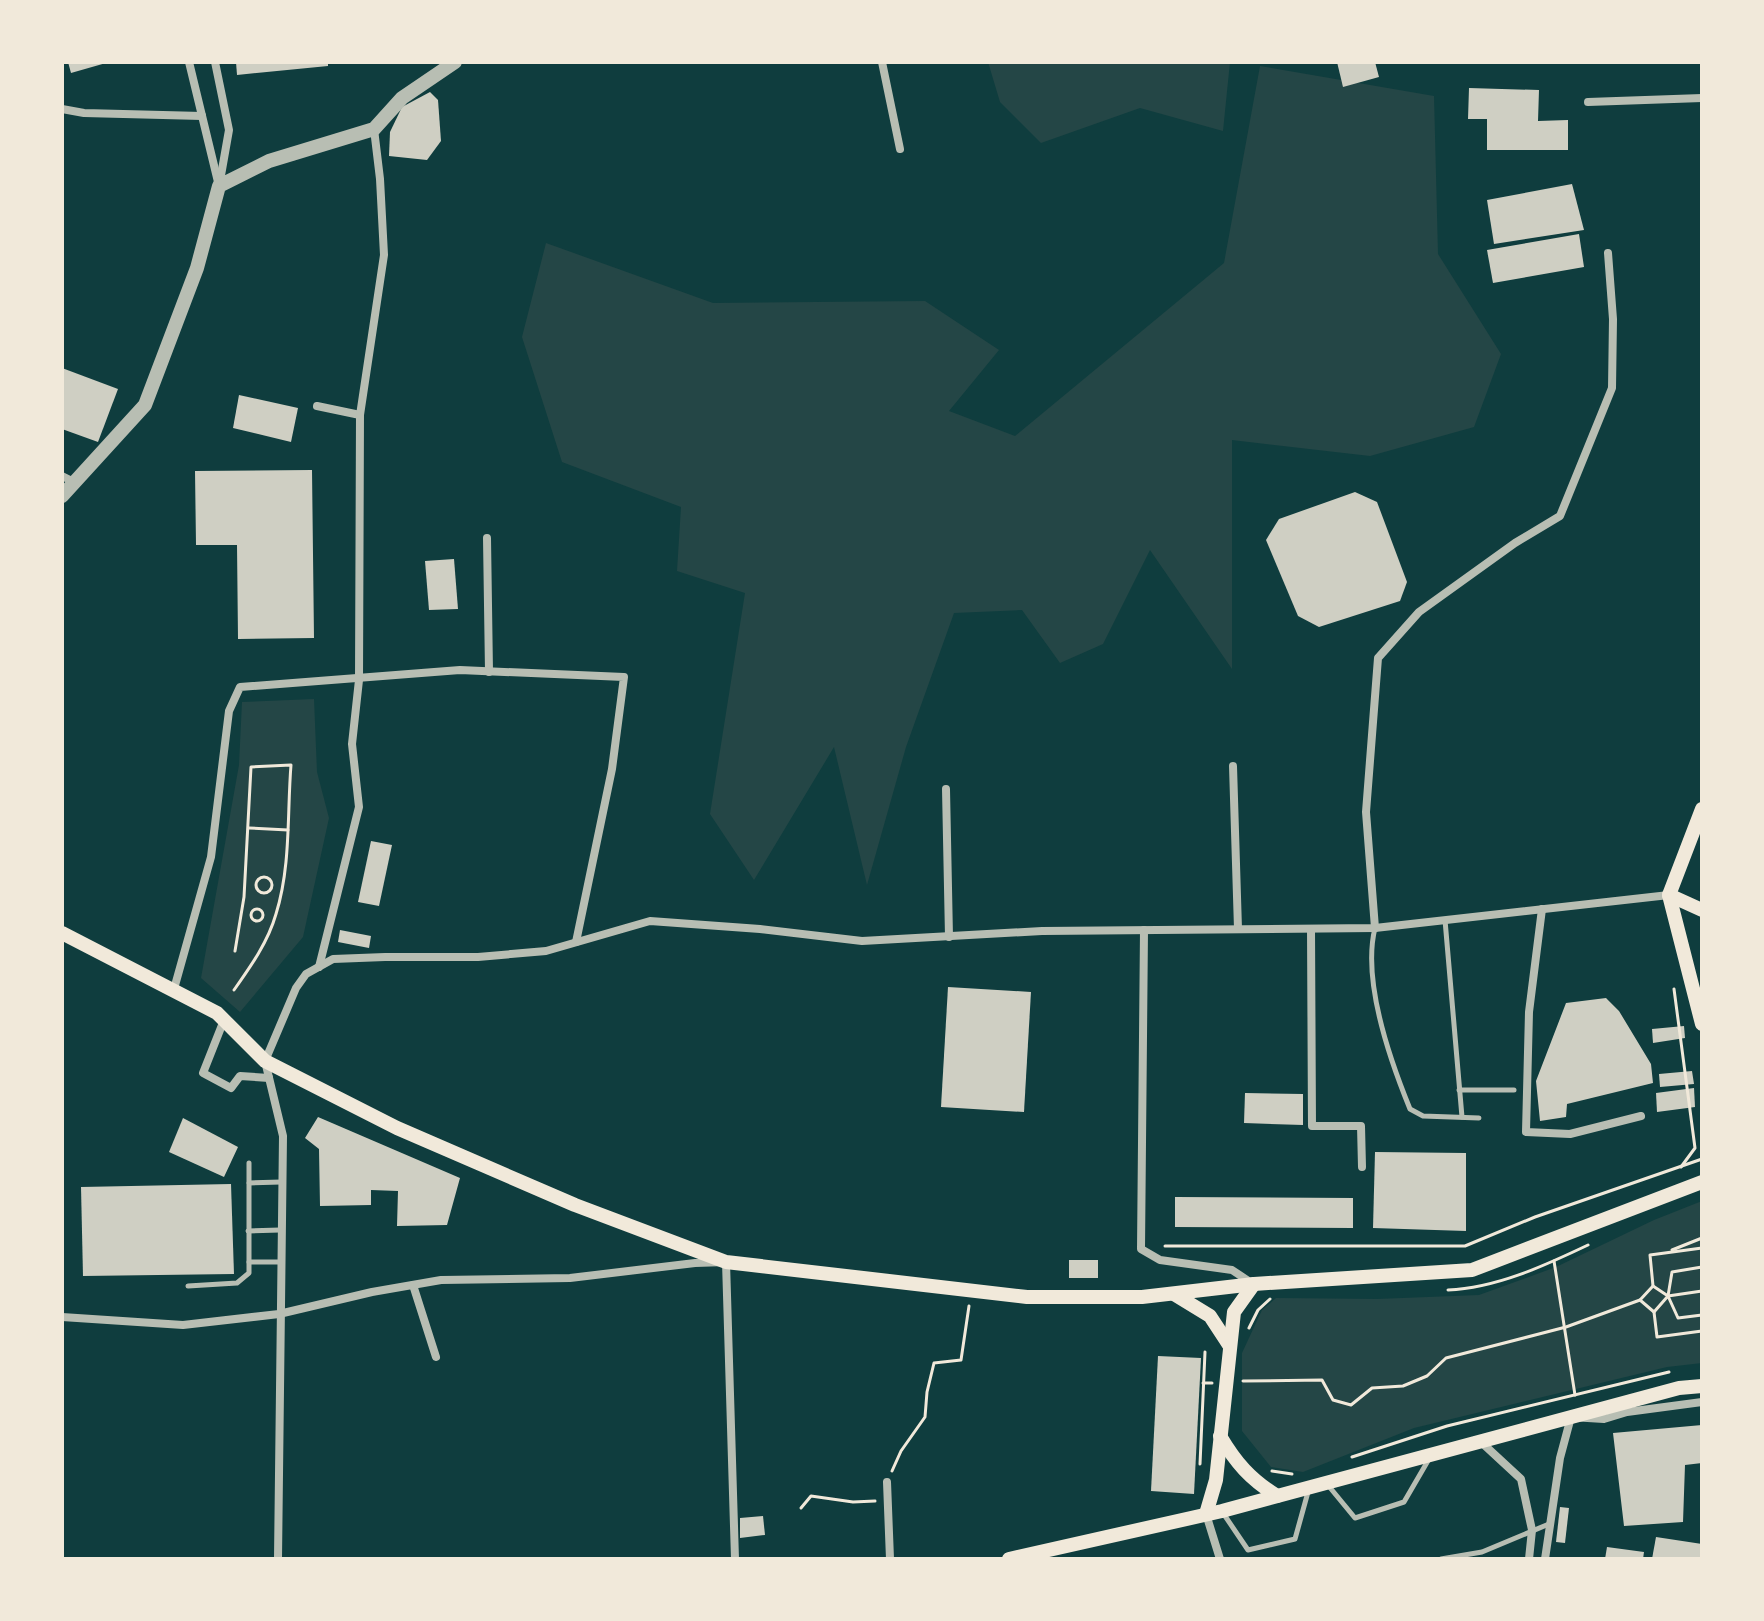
<svg xmlns="http://www.w3.org/2000/svg" width="1764" height="1621" font-family="'Golos Text',sans-serif">
	<rect width="100%" height="100%" fill="#0f3d3e"/>
	<g fill="#244646">
		<polygon points="988,62 1230,62 1223,131 1140,108 1041,143 1000,102"/>
		<polygon points="1260,66 1434,96 1438,254 1501,354 1474,427 1370,456 1232,440 1232,669 1150,550 1103,644 1060,663 1022,610 954,613 906,747 867,885 834,747 754,880 710,814 745,593 677,571 681,507 562,462 522,337 546,243 713,303 925,301 999,350 949,411 1015,436 1224,263"/>
		<polygon points="314,699 317,772 329,818 303,937 240,1012 201,978 239,765 242,702"/>
		<polygon points="1702,1201 1702,1363 1667,1367 1414,1428 1303,1472 1271,1467 1242,1431 1242,1353 1262,1310 1276,1298 1377,1299 1479,1295 1556,1267 1654,1220"/>
	</g>
	<g fill="#cfcfc3">
		<polygon points="68,62 106,62 106,63 71,73"/>
		<polygon points="236,62 328,62 328,66 237,75"/>
		<polygon points="1337,62 1375,62 1379,77 1343,87"/>
		<polygon points="1469,88 1539,90 1538,121 1568,120 1568,150 1487,150 1487,119 1468,119"/>
		<polygon points="430,92 438,100 441,141 427,160 389,156 390,132 402,107"/>
		<polygon points="1572,184 1584,230 1494,244 1487,200"/>
		<polygon points="1579,234 1584,267 1493,283 1487,250"/>
		<polygon points="62,368 118,389 98,442 62,429"/>
		<polygon points="239,395 298,408 291,442 233,428"/>
		<polygon points="312,470 314,638 238,639 237,545 196,545 195,471"/>
		<polygon points="1355,492 1377,502 1407,582 1400,601 1319,627 1298,616 1266,540 1279,519"/>
		<polygon points="454,559 458,609 429,610 425,561"/>
		<polygon points="371,841 392,845 379,906 358,902"/>
		<polygon points="340,930 371,936 369,948 338,942"/>
		<polygon points="948,987 1031,992 1024,1112 941,1107"/>
		<polygon points="1606,998 1619,1011 1651,1064 1653,1083 1567,1104 1566,1117 1540,1121 1536,1081 1566,1003"/>
		<polygon points="1684,1026 1685,1038 1653,1043 1652,1029"/>
		<polygon points="1692,1071 1694,1084 1660,1087 1659,1074"/>
		<polygon points="1694,1088 1695,1107 1657,1112 1656,1093"/>
		<polygon points="1245,1093 1303,1094 1303,1125 1244,1123"/>
		<polygon points="318,1117 460,1178 447,1225 397,1226 398,1191 371,1190 371,1205 320,1206 319,1149 305,1138"/>
		<polygon points="183,1118 238,1147 224,1177 169,1152"/>
		<polygon points="1375,1152 1466,1153 1466,1231 1373,1228"/>
		<polygon points="231,1184 234,1274 83,1276 81,1187"/>
		<polygon points="1175,1197 1353,1198 1353,1228 1175,1227"/>
		<rect x="1069" y="1260" width="29" height="18"/>
		<polygon points="1158,1356 1201,1358 1194,1494 1151,1491"/>
		<polygon points="1702,1425 1702,1463 1685,1465 1683,1522 1624,1526 1613,1433"/>
		<polygon points="1560,1507 1569,1508 1565,1543 1556,1542"/>
		<polygon points="763,1516 765,1535 740,1538 740,1518"/>
		<polygon points="1656,1537 1702,1544 1702,1559 1652,1559"/>
		<polygon points="1607,1547 1644,1552 1643,1559 1605,1559"/>
	</g>
	<g fill="none" stroke-linecap="round" stroke-linejoin="round">
		<g stroke="#f1e9da" stroke-width="3">
			<polyline points="249,828 288,830"/>
			<circle cx="264" cy="885" r="8"/>
			<circle cx="257" cy="915" r="6"/>
			<polyline points="1674,989 1695,1148 1681,1167"/>
			<path d="M234 990C251 966 268 942 276 914 291 866 287 814 291 765L251 767 244 897 235 951"/>
			<polyline points="1165,1246 1465,1246 1535,1217 1702,1159"/>
			<polyline points="1672,1250 1702,1238"/>
			<polyline points="1554,1261 1575,1395"/>
			<polyline points="1702,1267 1672,1272 1668,1296 1654,1312 1640,1300 1653,1286 1668,1296 1678,1318 1702,1315"/>
			<polyline points="1653,1286 1650,1255 1702,1248"/>
			<path d="M1448 1290C1496 1288 1544 1266 1588 1245"/>
			<polyline points="1668,1296 1702,1291"/>
			<polyline points="1654,1312 1657,1337 1702,1331"/>
			<polyline points="1249,1328 1258,1310 1270,1299"/>
			<polyline points="1243,1381 1322,1380 1333,1400 1351,1405 1372,1388 1403,1386 1427,1376 1446,1358 1566,1327 1640,1300"/>
			<polyline points="1203,1383 1212,1383"/>
			<polyline points="1352,1457 1447,1426 1669,1372"/>
			<polyline points="1200,1464 1205,1352"/>
			<polyline points="892,1471 901,1451 925,1417 927,1392 934,1363 961,1360 969,1306"/>
			<polyline points="1272,1471 1292,1474"/>
			<polyline points="801,1508 811,1496 853,1502 875,1501"/>
		</g>
		<g stroke="#b8beb3" stroke-width="5">
			<polyline points="1445,920 1462,1117"/>
			<path d="M1375 928C1362 980 1390 1060 1410 1109L1423 1116 1479 1118"/>
			<polyline points="1459,1090 1514,1090"/>
			<polyline points="249,1183 281,1182"/>
			<polyline points="248,1231 280,1230"/>
			<polyline points="249,1262 280,1262"/>
			<polyline points="188,1286 237,1283 249,1273 249,1163"/>
			<polyline points="1327,1484 1355,1518 1404,1502 1429,1459"/>
			<polyline points="1223,1513 1248,1550 1295,1539 1308,1492"/>
			<polyline points="1441,1559 1482,1552 1549,1524"/>
		</g>
		<g stroke="#b8beb3" stroke-width="8">
			<polyline points="189,62 219,186"/>
			<polyline points="215,62 229,130 220,181"/>
			<polyline points="882,62 900,149"/>
			<polyline points="1588,102 1702,98"/>
			<polyline points="62,109 84,113 202,116"/>
			<polyline points="317,406 360,415"/>
			<polyline points="62,476 74,482"/>
			<polyline points="487,538 489,672"/>
			<polyline points="1233,766 1238,929"/>
			<polyline points="946,789 949,937"/>
			<polyline points="1542,909 1529,1012 1526,1132 1570,1134 1641,1116"/>
			<polyline points="1375,928 1366,812 1378,658 1419,612 1515,543 1560,516 1612,388 1613,319 1608,253"/>
			<polyline points="1311,929 1312,1126 1361,1126 1362,1167"/>
			<polyline points="1144,930 1141,1249 1160,1260 1232,1270 1253,1284"/>
			<polyline points="319,967 359,807 352,744 359,680 360,415 384,255 380,179 374,129"/>
			<polyline points="174,989 211,857 229,711 240,687 460,670 624,677 612,769 576,942"/>
			<polyline points="224,1020 203,1073 231,1088 240,1076 269,1078"/>
			<polyline points="413,1285 436,1357"/>
			<polyline points="62,1317 183,1325 279,1314 372,1292 441,1280 570,1278 695,1263 726,1262 735,1559"/>
			<polyline points="1481,1442 1521,1479 1532,1530 1529,1559"/>
			<polyline points="887,1482 890,1559"/>
			<polyline points="1206,1514 1220,1559"/>
			<polyline points="278,1559 283,1136 265,1061 296,988 306,974 333,959 385,957 478,957 546,951 650,921 760,929 862,941 1042,931 1375,928 1669,895"/>
			<polyline points="1545,1559 1560,1458 1571,1417 1604,1419 1627,1412 1702,1402"/>
		</g>
		<polyline stroke="#b8beb3" stroke-width="14" points="62,496 145,405 197,268 219,186 269,161 374,129 402,98 455,62"/>
		<g stroke="#f1e9da" stroke-width="14">
			<polyline points="1702,809 1669,895 1702,1024"/>
			<polyline points="1669,895 1702,910"/>
			<polyline points="62,933 217,1013 265,1061 397,1128 575,1205 726,1262 1027,1297 1142,1297 1254,1284 1472,1270 1702,1182"/>
			<polyline points="1174,1294 1210,1316 1229,1345"/>
			<path d="M1220 1436C1236 1463 1250 1479 1277 1496"/>
			<polyline points="1206,1514 1216,1480 1234,1312 1254,1284"/>
			<polyline points="1009,1559 1222,1511 1679,1388 1702,1386"/>
		</g>
	</g>
	<rect width="1764" height="1621" fill="none" stroke="#f1e9da" stroke-width="128"/>
</svg>
